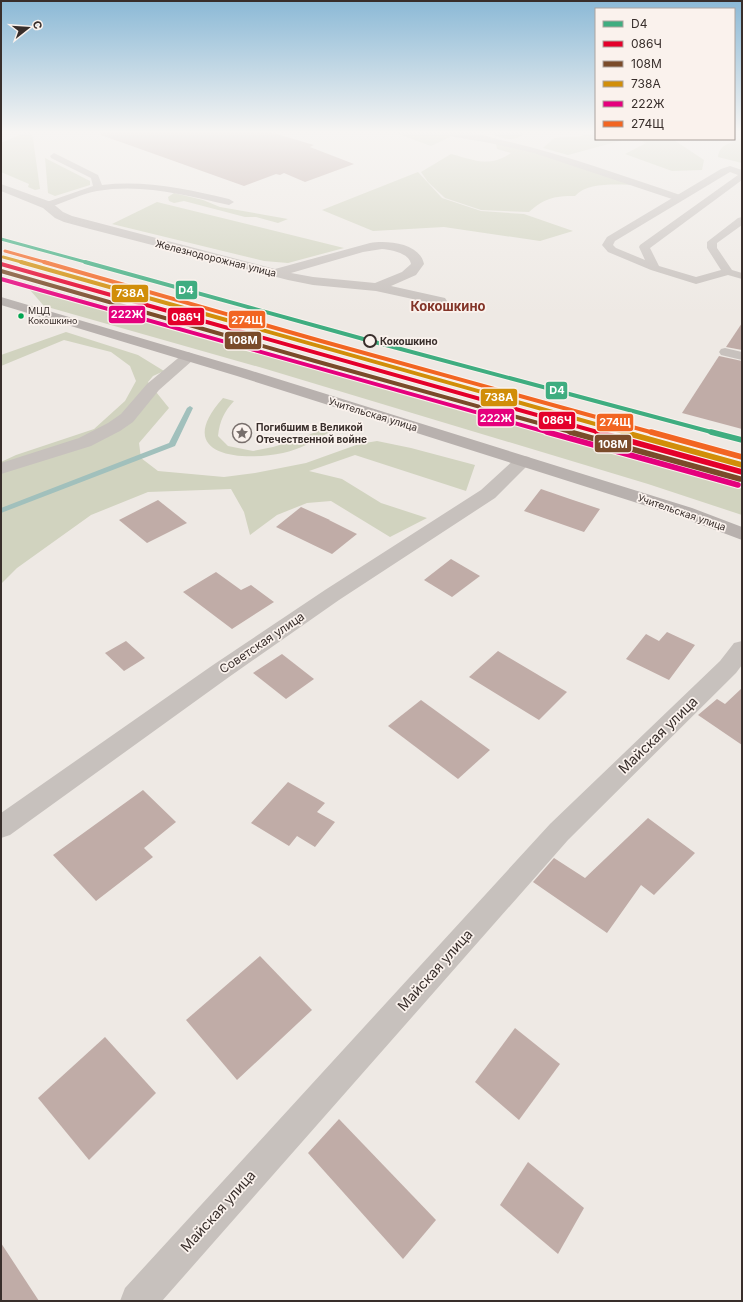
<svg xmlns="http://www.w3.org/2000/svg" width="743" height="1302" font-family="Inter,sans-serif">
	<rect width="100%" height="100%" fill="#eee9e4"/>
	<g fill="#d1d3bf">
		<polygon points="26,132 30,132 33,139 40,189 35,190 28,187 29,184 1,172 1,143"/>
		<polygon points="393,132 434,132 449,135 450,137 431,146"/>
		<path d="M495 132H522L524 134C514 142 505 139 493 135Z"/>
		<polygon points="595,132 596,139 627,139 568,155 543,148 554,138 581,136"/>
		<path d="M742 137V163L718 157C720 142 732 145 742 137Z"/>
		<polygon points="636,139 674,140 704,160 702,170 672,171 625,154 646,143"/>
		<path d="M496 144 539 153 639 185C620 185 588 181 575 196 554 196 545 198 529 212L481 210 445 198 428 182 421 172 451 154C475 160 488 168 511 153L497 149Z"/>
		<polygon points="45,158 90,181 90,185 55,196 48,193"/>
		<polygon points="418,172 442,198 481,211 524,214 573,231 540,241 444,227 373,231 322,210"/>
		<polygon points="174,193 203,200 220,207 288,219 278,223 256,217 245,217 184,201 174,203 169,201 168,197"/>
		<polygon points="157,202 344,248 288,263 264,261 112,224"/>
		<polygon points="23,282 702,473 742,487 742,515 648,484 266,369 44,306"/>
		<polygon points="66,332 138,355 164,371 153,376 148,382 169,408 139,443 141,458 158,471 224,477 255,473 306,463 359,444 377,441 411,448 475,465 466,491 355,455 309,471 342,479 381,503 427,518 390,537 331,501 307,503 277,515 250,535 244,512 231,489 148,492 91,515 17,568 1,584 1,462 16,455 94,429 125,401 136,381 130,366 111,352 64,340 1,366 1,355"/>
		<path d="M223 398 234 401C224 412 220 420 218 436L228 446 253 451 273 447 302 438 322 429 330 432C315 440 299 450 283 453 239 462 172 455 223 398Z"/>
	</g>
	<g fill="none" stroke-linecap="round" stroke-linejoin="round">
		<polygon fill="#a1c0bc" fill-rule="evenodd" points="190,406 193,408 175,446 1,513 1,508 169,443 187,408"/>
	</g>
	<g fill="#c0aca7">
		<polygon points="101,132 270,132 314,145 310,147 354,164 305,182 284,173 280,175 276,174 244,186 101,135"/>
		<polygon points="742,323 742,350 726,347"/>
		<polygon points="719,356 742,361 742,429 682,413"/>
		<polygon points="541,489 570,499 600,509 584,532 524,511"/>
		<polygon points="158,500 187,523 147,543 119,520"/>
		<polygon points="301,507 330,520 329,520 357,534 332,554 276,527"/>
		<polygon points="451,559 480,576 452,597 424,580"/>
		<polygon points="216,572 241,590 251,585 274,602 232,629 183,592"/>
		<polygon points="667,632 695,645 669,680 626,659 646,634 659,641"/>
		<polygon points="126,641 145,658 124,671 105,653"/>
		<polygon points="498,651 567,692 539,720 469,677"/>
		<polygon points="282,654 314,679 286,699 253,673"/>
		<polygon points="742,688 742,745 698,715 717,699 725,704"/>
		<polygon points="421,700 490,750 458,779 388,726"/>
		<polygon points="288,782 325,803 317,812 335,822 315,847 297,836 289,846 251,823"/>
		<polygon points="143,790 176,822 144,848 153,857 96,901 53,855"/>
		<polygon points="648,818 695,853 654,895 641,885 607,933 533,882 554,858 585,878"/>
		<polygon points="260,956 312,1010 237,1080 186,1020"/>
		<polygon points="515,1028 560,1064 519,1120 475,1082"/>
		<polygon points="105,1037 156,1093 89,1160 38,1098"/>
		<polygon points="339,1119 436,1220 403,1259 308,1153"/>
		<polygon points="528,1162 584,1208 558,1254 500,1205"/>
		<polygon points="1,1243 39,1301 1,1301"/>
	</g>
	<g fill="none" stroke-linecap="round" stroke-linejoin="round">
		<g fill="#c7c1bd" fill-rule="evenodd">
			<path d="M54 153 98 175 102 185C145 180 187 189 229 199L234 202 229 205C186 195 141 183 97 191 81 194 66 202 50 207H44L42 205 44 203 93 186 91 178 51 158 50 156Z"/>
			<path d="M730 166 742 170V180L650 248 659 266 696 277 721 270 707 248V242L738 218 742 217V225L717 243V248L732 270 742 273V279L728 275 696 284 651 270 608 252 602 245 607 237 721 169ZM730 172 738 175 640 245 639 247 645 260 616 248 613 245 615 241Z"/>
			<polygon points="725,348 742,352 742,360 721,355 719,352 721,349"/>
		</g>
		<g fill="#c7c1bd" fill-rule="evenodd">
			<path d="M438 132C458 128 482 135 501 140 563 154 623 176 683 196L685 198 683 200H675L534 153 490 143 443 135Z"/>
			<path d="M1 184 51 202 63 212 72 216 275 269 370 243C387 240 420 243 424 264L416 275 391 286 445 298 447 301 445 304 440 305 376 291 313 285 288 280 90 229 64 222 55 218 43 208 1 191ZM382 249C392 250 409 253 411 264L402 272 375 283 313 277 291 273 363 252Z"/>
			<polygon points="188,352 193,354 196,357 193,360 159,390 133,422 120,431 91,446 1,474 1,463 79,438 108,423 121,414 147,384 183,354"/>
			<polygon points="523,456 529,457 532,461 495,498 339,600 229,677 10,835 1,838 1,813 213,665 325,590 481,490 517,457"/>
			<polygon points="742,641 742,665 736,673 568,840 162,1301 120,1301 125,1288 550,824 720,661 734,643"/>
		</g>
		<polygon fill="#b8b1ae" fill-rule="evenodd" points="1,297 249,370 692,508 742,527 742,540 678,516 631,501 237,376 1,305"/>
		<g stroke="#faf2ed" stroke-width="4.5">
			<polyline id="rail-1-far2" points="1,239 89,263"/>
		</g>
		<g stroke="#faf2ed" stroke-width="6">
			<polyline id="rail-1-far1" points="85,262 367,340 715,433"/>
		</g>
		<g stroke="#faf2ed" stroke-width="8">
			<polyline id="rail-1" points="711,432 742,440"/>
		</g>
		<g stroke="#faf2ed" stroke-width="6">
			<polyline id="rail-2-far1" points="1,264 601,433"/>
		</g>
		<g stroke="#faf2ed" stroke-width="8">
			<polyline id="rail-2" points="597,432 742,472"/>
		</g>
		<g stroke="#faf2ed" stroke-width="6">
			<polyline id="rail-3-far1" points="1,271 315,361 574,433"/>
		</g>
		<g stroke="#faf2ed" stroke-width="8">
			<polyline id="rail-3" points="570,432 740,479"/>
		</g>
		<g stroke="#faf2ed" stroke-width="4.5">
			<polyline id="rail-4-far2" points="3,257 25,263"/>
		</g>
		<g stroke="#faf2ed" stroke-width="6">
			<polyline id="rail-4-far1" points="21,262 627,433"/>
		</g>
		<g stroke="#faf2ed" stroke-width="8">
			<polyline id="rail-4" points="623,432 742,465"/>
		</g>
		<g stroke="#faf2ed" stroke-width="6">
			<polyline id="rail-5-far1" points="1,279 550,433"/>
		</g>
		<g stroke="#faf2ed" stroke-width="8">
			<polyline id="rail-5" points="547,432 738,485"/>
		</g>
		<g stroke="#faf2ed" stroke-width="4.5">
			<polyline id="rail-6-far2" points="5,251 48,263"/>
		</g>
		<g stroke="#faf2ed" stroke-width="6">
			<polyline id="rail-6-far1" points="44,262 321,341 654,433"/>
		</g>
		<g stroke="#faf2ed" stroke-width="8">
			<polyline id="rail-6" points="651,432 742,457"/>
		</g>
		<use href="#rail-1-far2" stroke="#3fad80" stroke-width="3"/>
		<use href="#rail-1-far1" stroke="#3fad80" stroke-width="4"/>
		<use href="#rail-1" stroke="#3fad80" stroke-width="5.5"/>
		<use href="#rail-2-far1" stroke="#e4002b" stroke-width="4"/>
		<use href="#rail-2" stroke="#e4002b" stroke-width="5.5"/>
		<use href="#rail-3-far1" stroke="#7a4b2a" stroke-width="4"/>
		<use href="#rail-3" stroke="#7a4b2a" stroke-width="5.5"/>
		<use href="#rail-4-far2" stroke="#d18e09" stroke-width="3"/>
		<use href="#rail-4-far1" stroke="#d18e09" stroke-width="4"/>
		<use href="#rail-4" stroke="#d18e09" stroke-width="5.5"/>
		<use href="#rail-5-far1" stroke="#e5007d" stroke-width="4"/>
		<use href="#rail-5" stroke="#e5007d" stroke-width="5.5"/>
		<use href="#rail-6-far2" stroke="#f26522" stroke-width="3"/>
		<use href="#rail-6-far1" stroke="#f26522" stroke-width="4"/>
		<use href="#rail-6" stroke="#f26522" stroke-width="5.5"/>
	</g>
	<linearGradient id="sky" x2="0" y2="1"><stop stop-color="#8bb9d6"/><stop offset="0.42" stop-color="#f7f5f3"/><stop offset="1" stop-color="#f7f5f3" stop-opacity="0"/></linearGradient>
	<rect width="743" height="314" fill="url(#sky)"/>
	<defs>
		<g id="sight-ring" transform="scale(1)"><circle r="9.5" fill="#faf2ed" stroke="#786f6c" stroke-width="1.5"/><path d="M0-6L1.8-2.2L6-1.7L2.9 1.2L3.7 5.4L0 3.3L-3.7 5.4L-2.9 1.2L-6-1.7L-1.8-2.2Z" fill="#786f6c"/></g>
	</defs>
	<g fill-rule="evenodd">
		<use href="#sight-ring" x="242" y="433"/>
	</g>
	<circle fill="#00a651" stroke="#faf2ed" stroke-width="1.5" cx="21" cy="316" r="3.5"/>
	<circle fill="#faf2ed" stroke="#382e2b" stroke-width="2" cx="370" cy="341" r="6"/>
	<g text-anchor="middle" stroke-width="3.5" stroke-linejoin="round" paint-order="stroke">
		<g font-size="9" fill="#382e2b" stroke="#faf2ed" text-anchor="start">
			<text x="28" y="314">МЦД<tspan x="28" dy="10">Кокошкино</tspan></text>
		</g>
		<g font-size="10" fill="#382e2b" stroke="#faf2ed">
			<text transform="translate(216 258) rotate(14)" y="4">Железнодорожная улица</text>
			<text transform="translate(373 414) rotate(17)" y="4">Учительская улица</text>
			<text transform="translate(682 512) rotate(19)" y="4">Учительская улица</text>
		</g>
		<g font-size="10" font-weight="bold" fill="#382e2b" stroke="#faf2ed" text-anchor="start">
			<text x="380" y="345">Кокошкино</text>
		</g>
		<g font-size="10" font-weight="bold" fill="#382e2b" stroke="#faf2ed" text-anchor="start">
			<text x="256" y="431">Погибшим в Великой<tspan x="256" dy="12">Отечественной войне</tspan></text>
		</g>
		<g font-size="12" fill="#382e2b" stroke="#faf2ed">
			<text transform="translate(262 643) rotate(-34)" y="4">Советская улица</text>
		</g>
		<g font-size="13" font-weight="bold" fill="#833428" stroke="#faf2ed">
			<text x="448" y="311">Кокошкино</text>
		</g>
		<g font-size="14" fill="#382e2b" stroke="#faf2ed">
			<text transform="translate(658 735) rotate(-44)" y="5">Майская улица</text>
			<text transform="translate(435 970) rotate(-48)" y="5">Майская улица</text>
			<text transform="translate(218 1211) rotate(-48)" y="5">Майская улица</text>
		</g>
	</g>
	<g stroke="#faf2ed" stroke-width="1.5">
		<rect x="175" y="280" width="23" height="20" rx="4" fill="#3fad80"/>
		<rect x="111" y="284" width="38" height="19" rx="4" fill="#d18e09"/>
		<rect x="108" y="305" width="38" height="19" rx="4" fill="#e5007d"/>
		<rect x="167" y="307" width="38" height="19" rx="4" fill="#e4002b"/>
		<rect x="228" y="310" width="38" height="19" rx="4" fill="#f26522"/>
		<rect x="224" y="331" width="38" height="19" rx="4" fill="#7a4b2a"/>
		<rect x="545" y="381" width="23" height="19" rx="4" fill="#3fad80"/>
		<rect x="480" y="388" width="38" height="19" rx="4" fill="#d18e09"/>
		<rect x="477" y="408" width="38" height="19" rx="4" fill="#e5007d"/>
		<rect x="538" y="411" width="38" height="19" rx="4" fill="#e4002b"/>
		<rect x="596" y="413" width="38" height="19" rx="4" fill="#f26522"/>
		<rect x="594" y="434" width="38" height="19" rx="4" fill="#7a4b2a"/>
	</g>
	<g font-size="11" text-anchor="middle" font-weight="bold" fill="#fff">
		<text x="186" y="294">D4</text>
		<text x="130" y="297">738А</text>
		<text x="127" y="318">222Ж</text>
		<text x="186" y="321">086Ч</text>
		<text x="247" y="324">274Щ</text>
		<text x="243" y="344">108М</text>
		<text x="557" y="394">D4</text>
		<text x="499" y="401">738А</text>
		<text x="496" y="422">222Ж</text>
		<text x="557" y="424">086Ч</text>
		<text x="615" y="426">274Щ</text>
		<text x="613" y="448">108М</text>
	</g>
	<rect width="743" height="1302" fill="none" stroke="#382e2b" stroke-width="4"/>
	<rect x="595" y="8" width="140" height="132" fill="#faf2ed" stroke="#aca49f"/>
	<rect x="603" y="21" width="20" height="6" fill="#3fad80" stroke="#aca49f"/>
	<text x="631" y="28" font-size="12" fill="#382e2b">D4</text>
	<rect x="603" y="41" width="20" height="6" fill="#e4002b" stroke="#aca49f"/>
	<text x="631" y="48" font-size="12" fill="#382e2b">086Ч</text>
	<rect x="603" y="61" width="20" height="6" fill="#7a4b2a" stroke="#aca49f"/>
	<text x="631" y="68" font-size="12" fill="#382e2b">108М</text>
	<rect x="603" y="81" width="20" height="6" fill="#d18e09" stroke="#aca49f"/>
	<text x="631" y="88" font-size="12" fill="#382e2b">738А</text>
	<rect x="603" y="101" width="20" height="6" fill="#e5007d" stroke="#aca49f"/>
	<text x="631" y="108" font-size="12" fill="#382e2b">222Ж</text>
	<rect x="603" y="121" width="20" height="6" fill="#f26522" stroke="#aca49f"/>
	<text x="631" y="128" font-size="12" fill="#382e2b">274Щ</text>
	<g transform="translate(28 28) rotate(73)" stroke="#faf2ed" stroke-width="3" paint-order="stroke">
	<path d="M0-3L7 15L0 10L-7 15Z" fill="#382e2b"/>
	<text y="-6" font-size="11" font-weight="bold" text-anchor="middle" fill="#382e2b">С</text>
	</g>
</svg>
